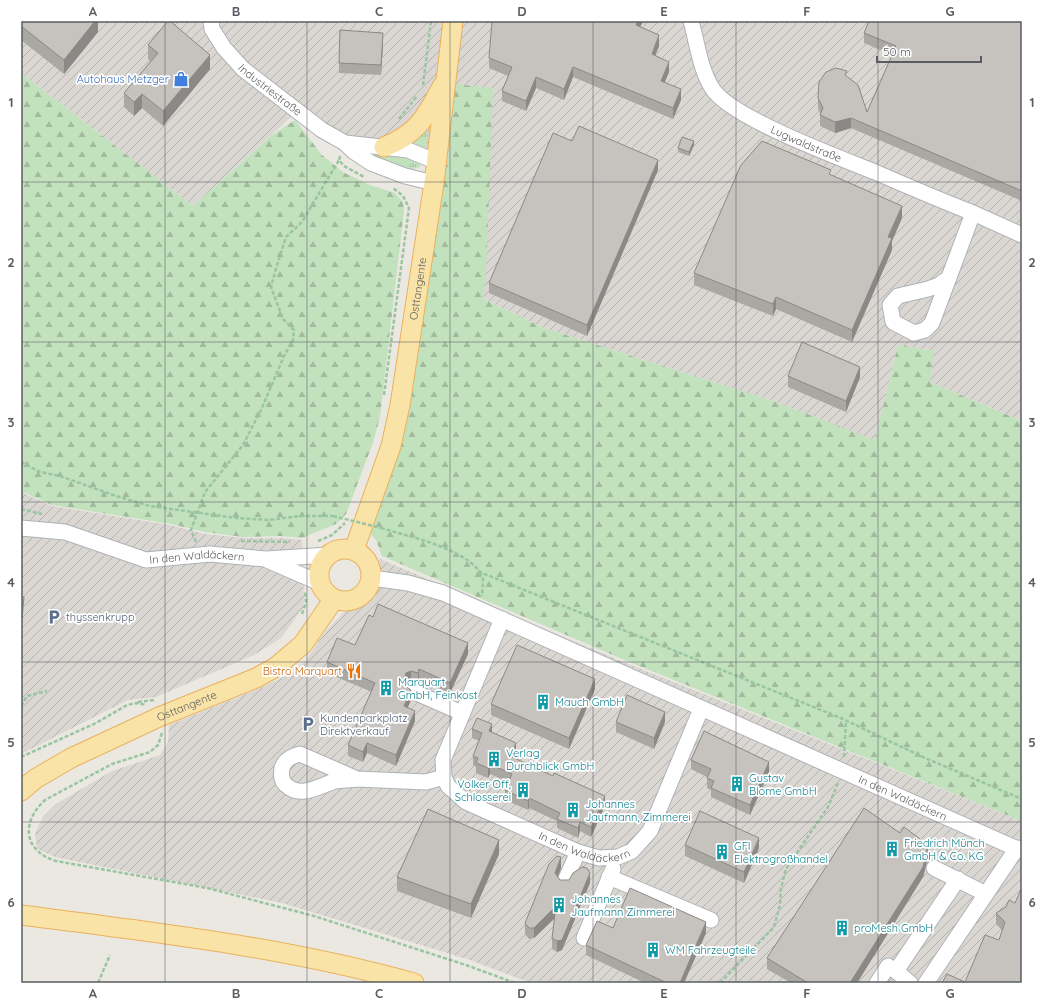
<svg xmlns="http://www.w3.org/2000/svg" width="1043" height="1004" font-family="Quicksand,sans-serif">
	<defs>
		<pattern id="industrial-furrows" width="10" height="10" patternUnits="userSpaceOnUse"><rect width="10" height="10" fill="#dad7d3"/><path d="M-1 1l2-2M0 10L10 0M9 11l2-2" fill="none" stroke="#b4b2af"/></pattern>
		<pattern id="grass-tufts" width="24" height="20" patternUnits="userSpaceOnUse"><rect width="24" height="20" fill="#c2e2be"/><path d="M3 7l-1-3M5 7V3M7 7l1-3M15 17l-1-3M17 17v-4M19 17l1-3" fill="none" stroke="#a1ba9e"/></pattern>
		<pattern id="forest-firs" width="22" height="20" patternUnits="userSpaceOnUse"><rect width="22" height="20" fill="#c2e2be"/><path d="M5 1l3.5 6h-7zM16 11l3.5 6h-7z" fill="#a1ba9e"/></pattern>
	</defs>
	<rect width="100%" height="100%" fill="#ebe8e1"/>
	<g fill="url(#industrial-furrows)">
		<polygon points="21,21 1022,21 1022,421 930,382 933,351 898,345 875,441 773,401 544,328 483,299 467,214 434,199 441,155 339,134 301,108 193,206 21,73"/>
		<polygon points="21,492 52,506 170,525 205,534 244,538 281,538 302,540 304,599 303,608 281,638 254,655 156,697 128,700 21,754"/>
		<polygon points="380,559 621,661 1022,821 1022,983 531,983 467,959 282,903 55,857 37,849 35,833 43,817 56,804 112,771 160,755 168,742 169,725 263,687 293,672 306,660 325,632 350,606 370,595 377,580"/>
	</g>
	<g fill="url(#grass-tufts)">
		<polygon points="429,124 426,148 409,144"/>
		<path d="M371 152C386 154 408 153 420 164V167L410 170 370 156Z"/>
	</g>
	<g fill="url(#forest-firs)">
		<polygon points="21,73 193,206 272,135 295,120 322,155 343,172 370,185 395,193 403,202 404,211 380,417 373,443 346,514 336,524 302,538 280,536 243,537 205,532 171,524 52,505 21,491"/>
		<polygon points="453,84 493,88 486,273 483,299 544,328 773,401 875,440 898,345 934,351 930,382 1022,421 1022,821 622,659 382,556 376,540 367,530 427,290 449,150"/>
	</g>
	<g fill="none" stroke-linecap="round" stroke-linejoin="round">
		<g stroke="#aeb2b6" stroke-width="17">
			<g id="minor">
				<path id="s1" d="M211 21 212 29 224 48 243 69 322 130 345 143 353 151 371 163 405 176 434 183"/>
				<path id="s2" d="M691 21C697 42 700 69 712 88 729 117 840 158 875 172 907 186 940 200 973 213L932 323 925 330 914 333 893 322 890 305 898 296 928 289 939 285 949 278"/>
				<polyline points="345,143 408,150 437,162"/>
				<polyline points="973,213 1022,235"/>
				<path id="s3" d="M21 528 65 532 146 560 210 554 266 559 329 555"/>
				<polyline points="267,560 320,583"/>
				<path id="s4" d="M372 578 408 583 443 593 1022 851"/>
				<path id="s5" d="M502 619 443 760 444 777 448 786 466 802 578 852 599 858 618 857 632 851 650 831 701 709"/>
				<polyline points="412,691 462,713"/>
				<path d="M357 779C350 780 342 780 335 781 319 786 300 799 286 785 281 781 281 774 282 768 285 759 292 756 300 754L357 779 426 782 444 777"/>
				<polyline points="934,868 986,894"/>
				<polyline points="609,877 711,920"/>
				<polyline points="564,883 578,852"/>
				<polyline points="584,938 613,869"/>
				<polyline points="877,983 888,966 896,971"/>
				<polyline points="910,983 896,971 958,879"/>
				<polyline points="926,983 1017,848"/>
			</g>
		</g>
		<g stroke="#e9b15c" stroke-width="21">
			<g id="major">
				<path d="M384 147C419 133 426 116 443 85"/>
				<circle cx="345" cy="575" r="26"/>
				<path id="s6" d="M354 550 391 446 400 405 434 183 453 21"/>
				<path id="s7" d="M21 791 35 779 71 758 159 717 256 678 276 667 303 644 334 599"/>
				<path d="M21 915C154 932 285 947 414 983"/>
			</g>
		</g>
		<g stroke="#99c5a0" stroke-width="2.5" stroke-dasharray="4 2" stroke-linecap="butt">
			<polyline points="423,85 431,21"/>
			<polyline points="399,119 417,96"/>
			<polyline points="340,156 339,160 344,166 364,177"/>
			<polyline points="384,395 409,208 403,196 393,188"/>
			<polyline points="21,462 40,472 60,476 116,496 150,506 236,518 269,520 299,516 333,516"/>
			<polyline points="21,509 42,514"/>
			<path d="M381 528C410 537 461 547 480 572L843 719 925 758 1022 799"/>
			<polyline points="241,541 290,542"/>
			<polyline points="318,541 332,535 345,523"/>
			<polyline points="196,542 191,530 205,492 243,445 261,410 284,356 293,340 294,330 283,319 271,287 275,272 286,237 302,222 339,160"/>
			<polyline points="480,572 483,579 482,596"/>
			<polyline points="302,614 306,602 305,592"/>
			<polyline points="138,702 155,700"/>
			<polyline points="21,706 27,696 47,691"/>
			<path d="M162 733 158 745 150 752 112 764 45 800C21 822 23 851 56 861L207 888 314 916 466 965 515 983"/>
			<polyline points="21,757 96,723 127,705 137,703 146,705"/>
			<polyline points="844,757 846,721"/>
			<polyline points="98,983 110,955"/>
			<polyline points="720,983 774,927 780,905 781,888 786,869 828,807 838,783"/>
		</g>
		<use href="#minor" stroke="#fff" stroke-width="15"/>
		<use href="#major" stroke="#fae3a7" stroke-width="19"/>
		<polyline stroke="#99c5a0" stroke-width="2.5" stroke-dasharray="4 2" stroke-linecap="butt" points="333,516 381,528"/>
	</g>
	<g fill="#aaa8a3">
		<polygon points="21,21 98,21 98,32 64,74 21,40"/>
		<polygon points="492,21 643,21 640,27 659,46 655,55 669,72 665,82 681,100 673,119 573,77 564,100 536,88 526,111 502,101 502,91 508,76 489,68 489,58"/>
		<polygon points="1022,21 1022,201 851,128 835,133 820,126 820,113 818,108 818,98 847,77 867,112 892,55 864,43 864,33"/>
		<polygon points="383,43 381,75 339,73 339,63"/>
		<polygon points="148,45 210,69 163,126 142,108 134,116 124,107 124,93 151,61 148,59"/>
		<polygon points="572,141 658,170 587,336 489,293 489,283"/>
		<polygon points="694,145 689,156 678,152 678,148"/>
		<polygon points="831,175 902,218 892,241 892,250 852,342 776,309 773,316 694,285 694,273"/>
		<polygon points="788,376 860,377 846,412 788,387"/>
		<polygon points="355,645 468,654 450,693 419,680 418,684 411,682 406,684 406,686 411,700 408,707 415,721 396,766 367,753 363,762 348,756 348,745 372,692 327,673 327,662"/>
		<polygon points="595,689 569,749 491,715 491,704"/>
		<polygon points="616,722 665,722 654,749 616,732"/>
		<polygon points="472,729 492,732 516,753 514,758 605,806 591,837 580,831 578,838 557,828 557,821 529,808 528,810 505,800 505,790 508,782 490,774 488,778 476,773 476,767 473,765 473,756 479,741 472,738"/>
		<polygon points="691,760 769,772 750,815 711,797 711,790 707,788 707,777 691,769"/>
		<polygon points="685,845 759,848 744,883 685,856"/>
		<polygon points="499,854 471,918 397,891 397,877"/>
		<polygon points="928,855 925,870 923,877 857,983 791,983 767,969 767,958"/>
		<polygon points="561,868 558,877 560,880 590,883 562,950 557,952 552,949 552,938 555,918 534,938 529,939 525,934 525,923"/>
		<polygon points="1015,903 1022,983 965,982 999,940 1002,930 996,924 996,913"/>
		<polygon points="613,928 706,933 684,983 645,983 586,955 586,945"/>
	</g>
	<g fill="#8b8885">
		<polygon points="95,21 98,21 98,32 64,74 64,60"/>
		<polygon points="638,21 643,21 636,36 636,25"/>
		<polygon points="383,33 383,43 381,75 381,65"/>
		<polygon points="659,35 659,46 652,64 652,54"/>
		<polygon points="210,55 210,69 163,126 163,111"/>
		<polygon points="669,62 669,72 661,91 661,81"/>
		<polygon points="573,67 573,77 564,100 564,89"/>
		<polygon points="536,77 536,88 526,111 526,101"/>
		<polygon points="681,89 681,100 673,119 673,108"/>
		<polygon points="142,94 142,108 134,116 134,102"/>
		<polygon points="851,118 851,128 835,133 835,122"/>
		<polygon points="694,141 694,145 689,156 689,152"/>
		<polygon points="658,160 658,170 587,336 587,325"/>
		<polygon points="902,206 902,218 892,241 892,250 852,342 852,330 888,237"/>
		<polygon points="776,297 776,309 773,316 773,304"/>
		<polygon points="860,367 860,377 846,412 846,401"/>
		<polygon points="468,643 468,654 450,693 450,683"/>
		<polygon points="419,669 419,680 418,684 418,673"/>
		<polygon points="411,671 411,682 406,684 403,692 403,682 406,673"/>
		<polygon points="595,679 595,689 569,749 569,738"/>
		<polygon points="411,690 411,700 404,716 404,706"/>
		<polygon points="415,711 415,721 396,766 396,755"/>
		<polygon points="665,712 665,722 654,749 654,738"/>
		<polygon points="492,724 492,734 489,731"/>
		<polygon points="367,743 367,753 363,762 363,752"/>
		<polygon points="516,743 516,753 510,766 510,756"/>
		<polygon points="769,762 769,772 750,815 750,805"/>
		<polygon points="490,764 490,774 488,778 488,768"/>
		<polygon points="605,796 605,806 591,837 591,827"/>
		<polygon points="529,798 529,808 528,810 528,801"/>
		<polygon points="580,822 580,831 578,838 578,828"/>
		<polygon points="759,838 759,848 744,883 744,872"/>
		<polygon points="499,840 499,854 471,918 471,904"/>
		<polygon points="928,845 928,855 925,870 923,877 857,983 850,983"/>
		<polygon points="561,857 561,868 555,884 555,873"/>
		<polygon points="590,873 590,883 562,950 557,952 557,941"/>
		<polygon points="556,906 556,917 534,938 534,928"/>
		<polygon points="706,922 706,933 684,983 680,983"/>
	</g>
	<g fill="#c6c3be" stroke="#8b8885">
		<polygon points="21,21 95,21 64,60 21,26"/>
		<polygon points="168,21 170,21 210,55 163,111 142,94 134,102 124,93 158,53 148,45"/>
		<polygon points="492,21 638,21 636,25 659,35 652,54 669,62 661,81 681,89 673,108 573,67 564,89 536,77 526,101 502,91 512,67 489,58"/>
		<polygon points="869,21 1022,21 1022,191 851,118 835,122 820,115 823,108 818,98 819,82 826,72 836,68 847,71 845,75 858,85 867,112 896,46 864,33"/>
		<polygon points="340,30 383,33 381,65 339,63"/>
		<polygon points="579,126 658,160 587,325 489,283 553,133 572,141"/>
		<polygon points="682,137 694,141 689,152 678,148"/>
		<polygon points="762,141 831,170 829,174 902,206 888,237 892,238 852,330 776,297 773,304 694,273 741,165"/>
		<polygon points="802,342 860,367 846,401 788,376"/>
		<polygon points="21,596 24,597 21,630"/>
		<polygon points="378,604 468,643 450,683 419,669 418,673 411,671 406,673 403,682 405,686 411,690 404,706 415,711 396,755 367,743 363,752 348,745 375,683 327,662 337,638 355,645 369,615 373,617"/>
		<polygon points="517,645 595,679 569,738 491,704"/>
		<polygon points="627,695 665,712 654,738 616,722"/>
		<polygon points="477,718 492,724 489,731 516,743 510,756 553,776 554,773 605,796 591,827 580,822 578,828 557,819 560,813 529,798 528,801 505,790 512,774 490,764 488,768 476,763 478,758 473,756 482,733 472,729"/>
		<polygon points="704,731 769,762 750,805 711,788 714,781 707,778 711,769 691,760"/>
		<polygon points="864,808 900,833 904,827 928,845 925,859 923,867 850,983 808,983 767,958"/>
		<polygon points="428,809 499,840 471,904 397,877"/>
		<polygon points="700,811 759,838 744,872 685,845"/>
		<polygon points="557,856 561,857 555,873 560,880 569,880 573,873 582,867 587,868 590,873 562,940 557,941 552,938 556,906 534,928 529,928 525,923 549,864"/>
		<polygon points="1022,887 1022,983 942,983 947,974 965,982 985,935 999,940 1005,922 996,913 1006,907 1009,900 1015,903"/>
		<polygon points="630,888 706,922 680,983 667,983 586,945 597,921 613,928"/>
	</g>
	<path fill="none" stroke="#595d61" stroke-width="1" stroke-opacity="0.55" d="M165 21V983M307 21V983M450 21V983M593 21V983M736 21V983M878 21V983M21 182H1022M21 342H1022M21 502H1022M21 662H1022M21 822H1022"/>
	<defs>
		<g id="shop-bare" transform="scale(1.2)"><path d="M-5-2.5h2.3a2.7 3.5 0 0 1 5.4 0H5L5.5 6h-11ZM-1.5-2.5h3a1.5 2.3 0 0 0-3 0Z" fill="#3f7fe0" stroke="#fff" stroke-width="2.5" paint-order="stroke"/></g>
		<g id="parking-bare" transform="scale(1.2)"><path d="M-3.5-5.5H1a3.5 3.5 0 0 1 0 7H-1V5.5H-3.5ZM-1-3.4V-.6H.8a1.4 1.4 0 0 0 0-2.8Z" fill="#5c6f8a" stroke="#fff" stroke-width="2.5" paint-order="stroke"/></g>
		<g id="restaurant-bare" transform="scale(1.2)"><path d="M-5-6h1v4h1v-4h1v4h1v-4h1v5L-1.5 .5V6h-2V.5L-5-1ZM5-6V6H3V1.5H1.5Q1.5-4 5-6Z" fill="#e8710a" stroke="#fff" stroke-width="2.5" paint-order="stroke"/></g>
		<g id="building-bare" transform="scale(1.2)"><path d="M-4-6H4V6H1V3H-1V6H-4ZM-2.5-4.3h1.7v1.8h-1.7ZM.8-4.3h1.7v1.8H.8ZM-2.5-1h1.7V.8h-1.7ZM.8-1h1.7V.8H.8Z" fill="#0f9aa8" stroke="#fff" stroke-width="2.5" paint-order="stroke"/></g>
	</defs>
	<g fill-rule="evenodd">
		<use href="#shop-bare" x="181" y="79"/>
		<use href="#parking-bare" x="54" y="617"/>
		<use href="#restaurant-bare" x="354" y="671"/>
		<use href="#building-bare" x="386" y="688"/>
		<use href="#building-bare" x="543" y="702"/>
		<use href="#parking-bare" x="308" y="724"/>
		<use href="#building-bare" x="494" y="759"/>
		<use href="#building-bare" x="737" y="784"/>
		<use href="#building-bare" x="523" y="790"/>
		<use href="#building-bare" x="573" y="810"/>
		<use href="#building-bare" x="892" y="849"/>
		<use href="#building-bare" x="722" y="852"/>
		<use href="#building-bare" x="559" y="905"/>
		<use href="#building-bare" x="842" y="928"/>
		<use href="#building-bare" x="653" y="950"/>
	</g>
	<g text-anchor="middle" stroke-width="3.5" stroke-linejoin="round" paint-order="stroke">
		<g font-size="11" fill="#366cbe" stroke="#fff" text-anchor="end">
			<text x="169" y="83">Autohaus Metzger</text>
		</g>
		<g font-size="11" fill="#595d61" stroke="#fff">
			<text dy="4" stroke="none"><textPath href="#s1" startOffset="93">Industriestraße</textPath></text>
			<text dy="4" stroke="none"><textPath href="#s2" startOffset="181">Lugwaldstraße</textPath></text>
			<text dy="4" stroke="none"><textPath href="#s6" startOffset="270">Osttangente</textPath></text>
			<text dy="4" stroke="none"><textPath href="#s3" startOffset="181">In den Waldäckern</textPath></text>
			<text dy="4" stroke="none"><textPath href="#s7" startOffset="187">Osttangente</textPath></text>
			<text dy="4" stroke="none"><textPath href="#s4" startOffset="576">In den Waldäckern</textPath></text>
			<text dy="4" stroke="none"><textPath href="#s5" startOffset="332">In den Waldäckern</textPath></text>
		</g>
		<g font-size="11" fill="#4e5e75" stroke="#fff" text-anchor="start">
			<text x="66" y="621">thyssenkrupp</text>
			<text x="320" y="722">Kundenparkplatz<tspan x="320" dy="13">Direktverkauf</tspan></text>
		</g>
		<g font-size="11" fill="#c56008" stroke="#fff" text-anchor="end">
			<text x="342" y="675">Bistro Marquart</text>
		</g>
		<g font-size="11" fill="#0d838f" stroke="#fff" text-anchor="start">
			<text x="398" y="686">Marquart<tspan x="398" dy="13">GmbH, Feinkost</tspan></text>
			<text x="555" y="706">Mauch GmbH</text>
			<text x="506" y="757">Verlag<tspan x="506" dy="13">Durchblick GmbH</tspan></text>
			<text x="749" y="782">Gustav<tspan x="749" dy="13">Blome GmbH</tspan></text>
			<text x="511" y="788" text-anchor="end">Volker Off,<tspan x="511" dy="13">Schlosserei</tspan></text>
			<text x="585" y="808">Johannes<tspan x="585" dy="13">Jaufmann, Zimmerei</tspan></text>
			<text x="904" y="847">Friedrich Münch<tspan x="904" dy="13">GmbH &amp; Co. KG</tspan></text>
			<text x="734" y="850">GFI<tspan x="734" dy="13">Elektrogroßhandel</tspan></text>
			<text x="571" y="903">Johannes<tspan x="571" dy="13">Jaufmann Zimmerei</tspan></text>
			<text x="854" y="932">proMesh GmbH</text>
			<text x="665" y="954">WM Fahrzeugteile</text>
		</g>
	</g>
	<rect width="1043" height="1004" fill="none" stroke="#ffffff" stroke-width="44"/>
	<path d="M877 56v6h104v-6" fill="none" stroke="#595d61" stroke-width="2"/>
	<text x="883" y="56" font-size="12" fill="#595d61" stroke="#ffffff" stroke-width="3" paint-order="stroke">50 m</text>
	<rect x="22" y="22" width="999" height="960" fill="none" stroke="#595d61" stroke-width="1.5"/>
	<g font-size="13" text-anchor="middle" font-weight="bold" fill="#595d61">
		<text x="93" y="16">A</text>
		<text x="236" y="16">B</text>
		<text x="379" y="16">C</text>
		<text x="522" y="16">D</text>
		<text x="664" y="16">E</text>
		<text x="807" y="16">F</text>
		<text x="950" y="16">G</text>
		<text x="11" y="107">1</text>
		<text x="1032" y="107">1</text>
		<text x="11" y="267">2</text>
		<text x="1032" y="267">2</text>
		<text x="11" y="427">3</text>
		<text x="1032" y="427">3</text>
		<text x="11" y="587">4</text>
		<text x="1032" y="587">4</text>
		<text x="11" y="747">5</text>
		<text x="1032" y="747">5</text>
		<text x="11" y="907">6</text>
		<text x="1032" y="907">6</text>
		<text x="93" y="998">A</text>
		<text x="236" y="998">B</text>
		<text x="379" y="998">C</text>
		<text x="522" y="998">D</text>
		<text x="664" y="998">E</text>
		<text x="807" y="998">F</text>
		<text x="950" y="998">G</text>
	</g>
</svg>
